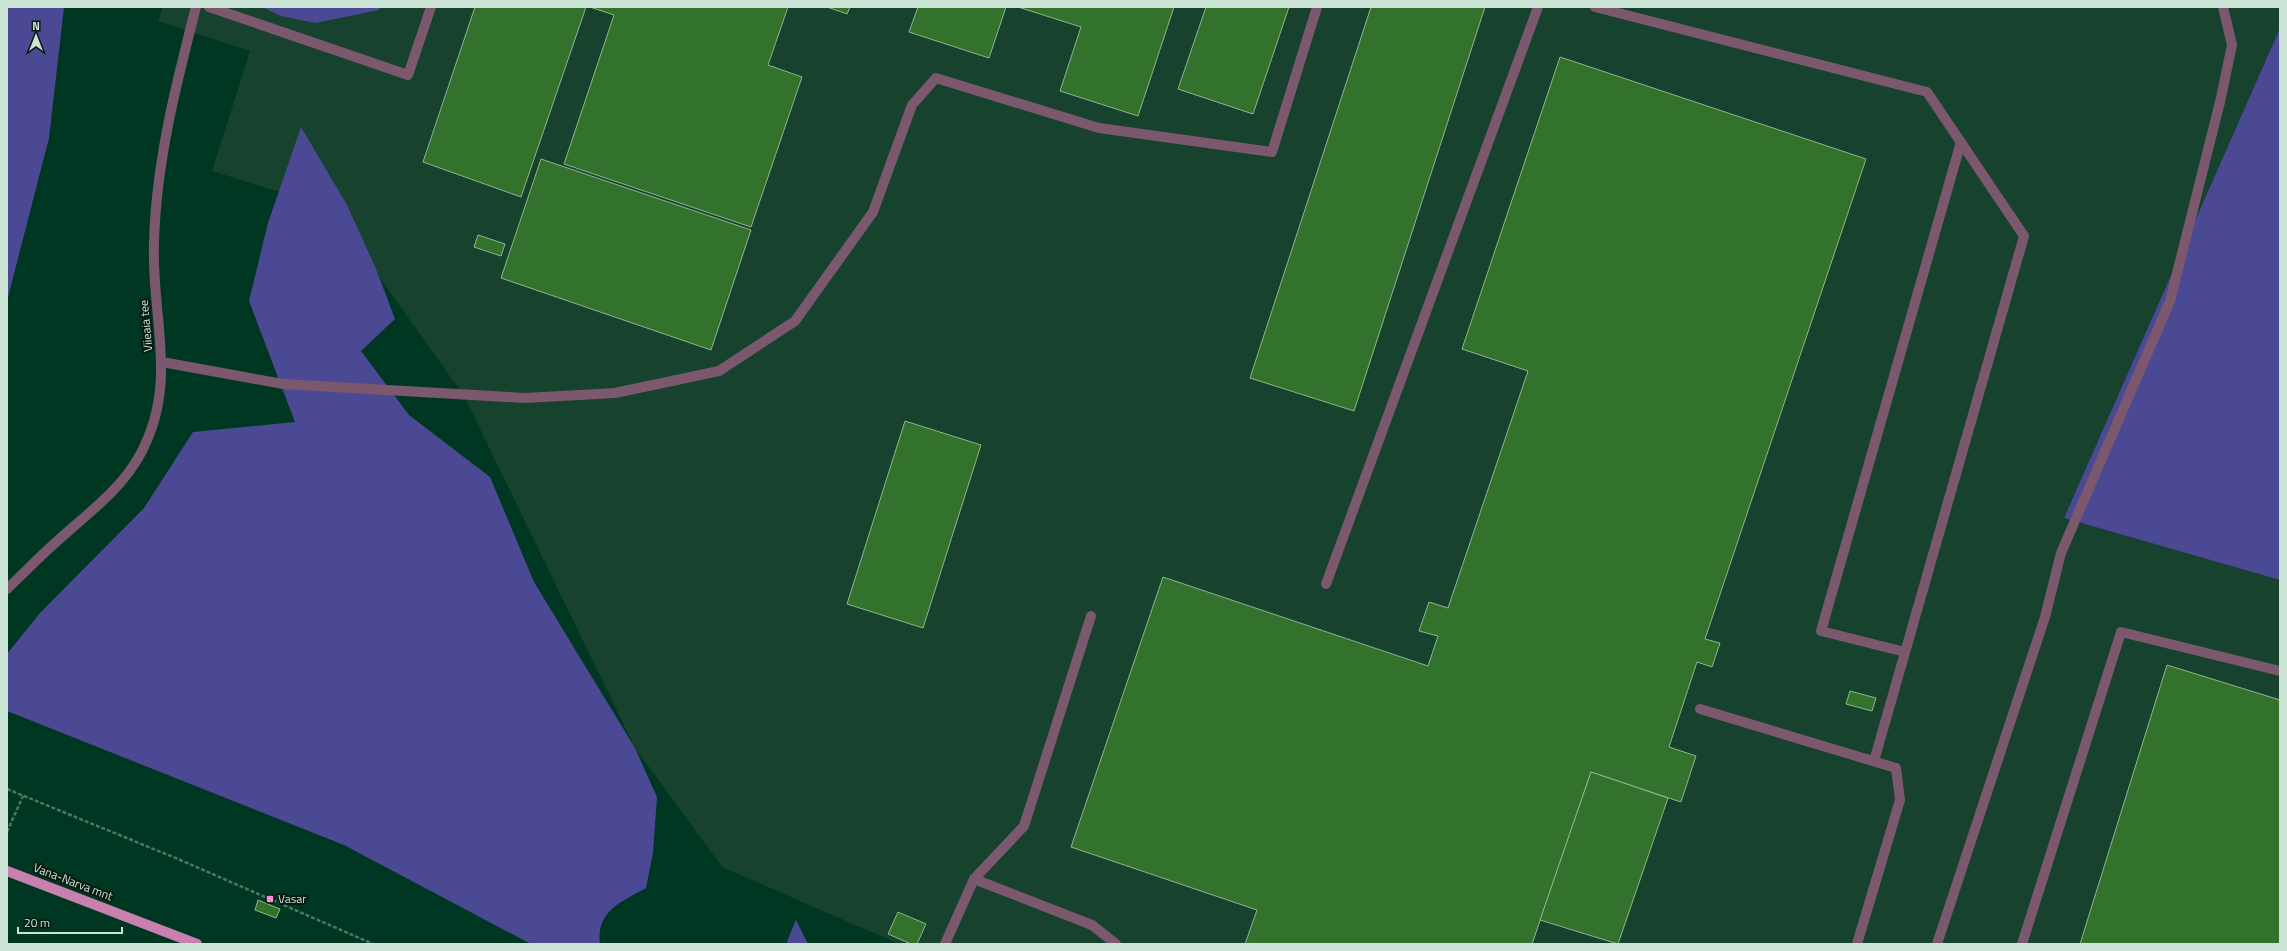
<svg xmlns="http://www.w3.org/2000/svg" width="2287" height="951" font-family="'Titillium Web',sans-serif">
	<rect width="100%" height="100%" fill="#003722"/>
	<polygon fill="#16422e" points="163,7 2280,7 2280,28 2064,518 2280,580 2280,944 899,944 722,867 635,748 464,396 330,208 212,171 250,51 158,21"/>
	<g fill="#4b4994">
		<polygon points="7,7 64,7 49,138 7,301"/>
		<polygon points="262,7 380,7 379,10 315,23 281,16"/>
		<polygon points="2280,28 2280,580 2064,518"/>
		<path d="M301 127 347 205 376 269 395 319 361 351 409 415 490 477 534 582 635 748 657 797 653 853 646 888C621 902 596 911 600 944H531L344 845 7 711V654L40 613 144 508 193 432 295 422 249 301 268 223Z"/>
		<polygon points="796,920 808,944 786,944"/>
	</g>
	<g fill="#33722c" stroke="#92b48e">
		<polygon points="475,7 586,7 521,197 423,162"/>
		<polygon points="590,7 788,7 768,65 802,77 751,227 564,164 614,15"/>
		<polygon points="827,7 850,7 847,14"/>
		<polygon points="918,7 1006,7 989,58 909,32"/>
		<polygon points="1018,7 1174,7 1138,116 1060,91 1081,27"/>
		<polygon points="1206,7 1289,7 1253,114 1178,89"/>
		<polygon points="1371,7 1485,7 1354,411 1250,378"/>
		<polygon points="1560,57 1866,159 1705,639 1720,643 1712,667 1697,662 1669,747 1696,756 1681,802 1591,772 1532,944 1245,944 1257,910 1071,847 1163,577 1428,666 1438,636 1419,631 1429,602 1448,608 1528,371 1462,349"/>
		<polygon points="541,159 751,230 711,350 501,278"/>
		<polygon points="478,235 505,244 501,256 474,247"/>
		<polygon points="905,421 981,445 923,628 847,604"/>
		<polygon points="2167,665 2280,700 2280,944 2080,944"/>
		<polygon points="1850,691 1876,698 1872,711 1846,704"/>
		<polygon points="1591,772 1668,798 1618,944 1540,920"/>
		<polygon points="258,900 280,909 276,918 255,910"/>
		<polygon points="898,912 926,924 917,944 911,944 888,934"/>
	</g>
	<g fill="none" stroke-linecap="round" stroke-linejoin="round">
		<g stroke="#4c7866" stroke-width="2.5" stroke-dasharray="4 2" stroke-linecap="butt">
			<polyline points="7,789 178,859 373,944"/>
			<polyline points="7,832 23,796"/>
		</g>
		<g stroke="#7b586e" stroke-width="10">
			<polyline points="209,7 408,75 431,7"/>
			<polyline points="1595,7 1927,92 2024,236 1874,761"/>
			<polyline points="162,362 283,384 525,398 615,393 719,371 795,321 873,212 912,105 936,78 1099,128 1272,152 1317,7"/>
			<polyline points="1326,584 1538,7"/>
			<path d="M7 589C23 574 38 558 54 544 84 516 121 491 141 453 179 381 151 317 154 243 156 162 176 85 196 7"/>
			<polyline points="1905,652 1821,631 1961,142"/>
			<polyline points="1700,709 1896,768 1900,800 1857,944"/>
			<polyline points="974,879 1092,925 1116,944"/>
			<polyline points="945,944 974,879 1024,826 1091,616"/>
			<polyline points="1937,944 2045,617 2061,553 2170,301 2220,102 2232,45 2223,7"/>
			<polyline points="2022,944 2121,632 2280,671"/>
		</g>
		<polyline stroke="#c881ae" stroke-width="10" points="7,871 197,944"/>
	</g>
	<rect fill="#f591d2" stroke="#061a11" stroke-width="1.5" x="266" y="895" width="8" height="8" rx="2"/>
	<g text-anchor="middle" stroke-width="4" stroke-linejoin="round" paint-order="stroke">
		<g font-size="12" fill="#cbe4d6" stroke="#061a11">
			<text transform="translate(146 326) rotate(-95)" y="4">Viieaia tee</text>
			<text transform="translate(73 882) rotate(21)" y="4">Vana-Narva mnt</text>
		</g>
		<g font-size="12" fill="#cbe4d6" stroke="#061a11" text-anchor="start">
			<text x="278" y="903">Vasar</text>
		</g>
	</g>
	<rect width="2287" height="951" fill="none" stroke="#cbe4d6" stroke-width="16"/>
	<g transform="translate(36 36)" stroke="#061a11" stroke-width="3" paint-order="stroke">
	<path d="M0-3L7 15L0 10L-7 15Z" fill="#cbe4d6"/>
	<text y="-6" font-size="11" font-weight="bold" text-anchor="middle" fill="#cbe4d6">N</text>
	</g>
	<path d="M18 927v6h104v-6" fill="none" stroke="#cbe4d6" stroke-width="2"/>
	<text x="24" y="927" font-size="12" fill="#cbe4d6" stroke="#061a11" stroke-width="3" paint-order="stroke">20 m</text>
</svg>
